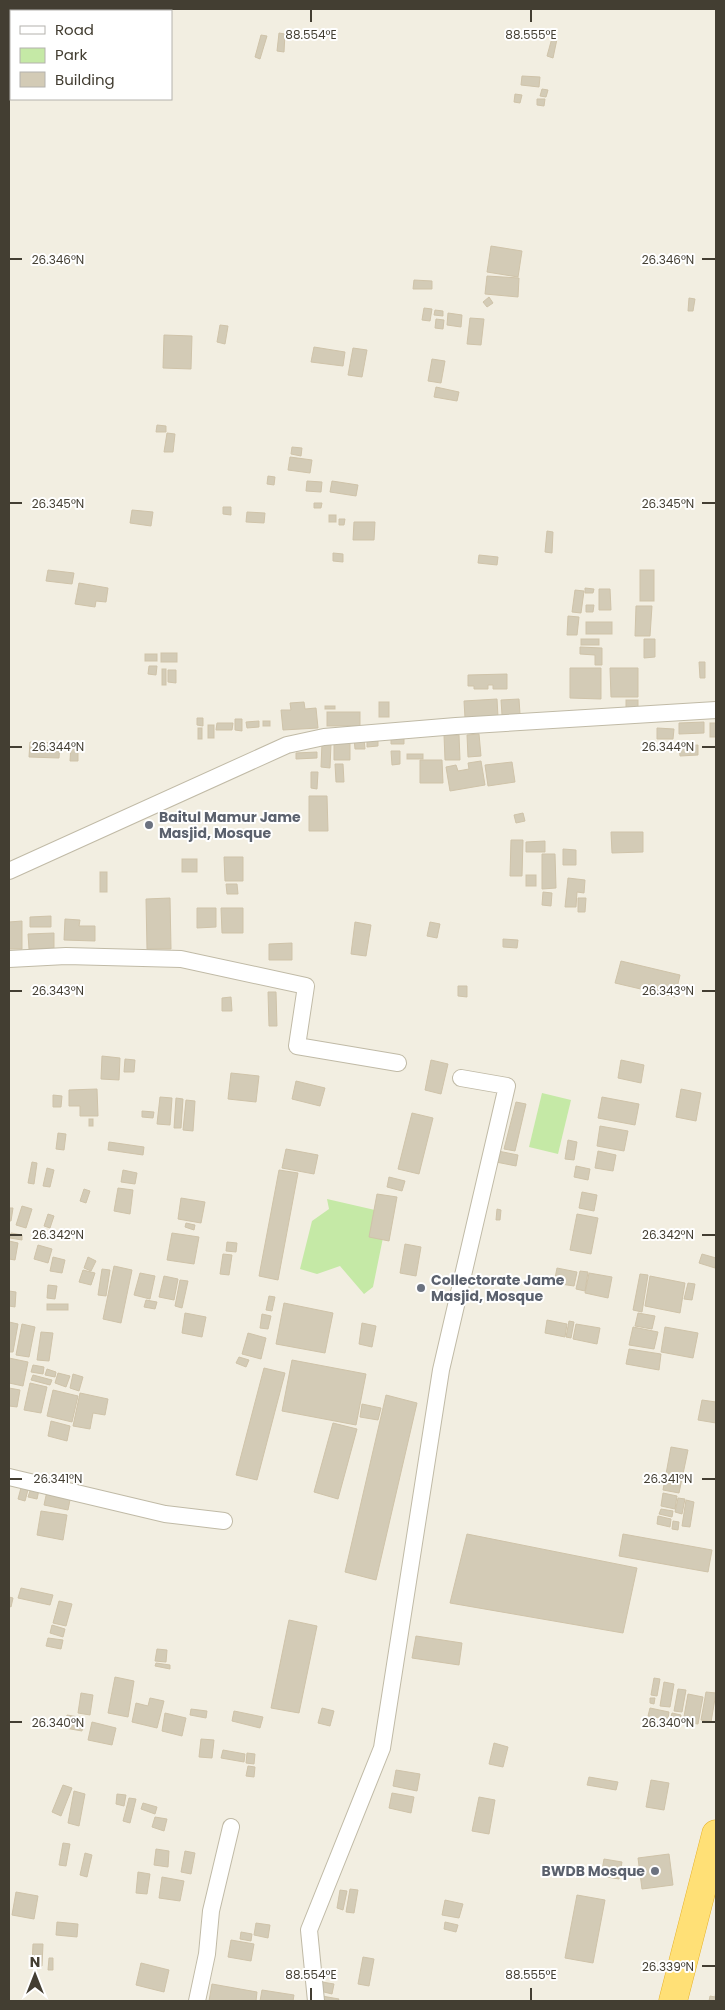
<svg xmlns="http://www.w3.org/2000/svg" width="725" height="2010" font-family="Poppins,sans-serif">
	<rect width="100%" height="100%" fill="#f2eee1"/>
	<g fill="#c5e9a6">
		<polygon points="542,1093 571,1100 558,1154 529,1147"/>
		<polygon points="327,1199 388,1213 373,1287 364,1294 340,1266 317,1274 300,1269 312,1221 329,1209"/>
	</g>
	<g fill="#d3cbb6" stroke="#cfc3a9">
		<polygon points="279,33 285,34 284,52 277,51"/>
		<polygon points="261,35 267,36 260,59 255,57"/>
		<polygon points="552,38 557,39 553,58 547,56"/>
		<polygon points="522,76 540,77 539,87 521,85"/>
		<polygon points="542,89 548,90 546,97 540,96"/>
		<polygon points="515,94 522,95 520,103 514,102"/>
		<polygon points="537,99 545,99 544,106 537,105"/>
		<polygon points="491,246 522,251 518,277 487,272"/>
		<polygon points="487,276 519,278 518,297 485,294"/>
		<polygon points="414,280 432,281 432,289 413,289"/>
		<polygon points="489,297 493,303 487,307 483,302"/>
		<polygon points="689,298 695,299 693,311 688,311"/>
		<polygon points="424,308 432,309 430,321 422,320"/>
		<polygon points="435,310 443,311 443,316 434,315"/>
		<polygon points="448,313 462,315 461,327 447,325"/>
		<polygon points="470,318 484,319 481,345 467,344"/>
		<polygon points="436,319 444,320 443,329 435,328"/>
		<polygon points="220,325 228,326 225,344 217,342"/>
		<polygon points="164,335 192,336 191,369 163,368"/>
		<polygon points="314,347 345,352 343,366 311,362"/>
		<polygon points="353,348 367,350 362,377 348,375"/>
		<polygon points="432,359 445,361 441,383 428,381"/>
		<polygon points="436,387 459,392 457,401 434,397"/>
		<polygon points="157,425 166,426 166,432 156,432"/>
		<polygon points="167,433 175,434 173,452 164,452"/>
		<polygon points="292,447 302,448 301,456 291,454"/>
		<polygon points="290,457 312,460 310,473 288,470"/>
		<polygon points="268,476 275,477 274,485 267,484"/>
		<polygon points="307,481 322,482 321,492 306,491"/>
		<polygon points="332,481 358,485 356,496 330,492"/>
		<polygon points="314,503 322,503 321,508 314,508"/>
		<polygon points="223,507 231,507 231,515 223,514"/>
		<polygon points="132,510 153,512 151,526 130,523"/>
		<polygon points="247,512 265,513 264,523 246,522"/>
		<rect x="329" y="515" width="7" height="7"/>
		<polygon points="339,519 345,519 344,525 339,525"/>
		<polygon points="354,522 375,522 374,540 353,540"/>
		<polygon points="547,531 553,532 552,553 545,552"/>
		<polygon points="333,553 343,554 343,562 333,561"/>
		<polygon points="479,555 498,557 497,565 478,563"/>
		<polygon points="48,570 74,573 72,584 46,581"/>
		<rect x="640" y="570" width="14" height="31"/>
		<polygon points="79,583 108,588 106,602 96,601 95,607 75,604"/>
		<polygon points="585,588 594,589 593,593 585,593"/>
		<polygon points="599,589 610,589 611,610 599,610"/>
		<polygon points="575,590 584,591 581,613 572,612"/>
		<polygon points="586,605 594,605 593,612 586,612"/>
		<polygon points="636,606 652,606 650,636 635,636"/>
		<polygon points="568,616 579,617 577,635 567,635"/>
		<rect x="586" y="622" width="26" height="12"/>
		<rect x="581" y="639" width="18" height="6"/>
		<polygon points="644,639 655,639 655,657 644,658"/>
		<polygon points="580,647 602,648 602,665 595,665 595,655 580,654"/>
		<rect x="161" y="653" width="16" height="9"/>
		<rect x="145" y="654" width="12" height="7"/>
		<polygon points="699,662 705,662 705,678 700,678"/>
		<polygon points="149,666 157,666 156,675 148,674"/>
		<polygon points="570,668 601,668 601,699 570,698"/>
		<polygon points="610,668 638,668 638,697 611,697"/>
		<rect x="162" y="669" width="4" height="16"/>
		<polygon points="168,670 176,670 176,683 168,682"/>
		<polygon points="507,674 507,689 493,689 493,685 488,685 488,689 474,689 474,686 468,686 468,675"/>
		<polygon points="497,699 498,717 465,718 464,701"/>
		<polygon points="519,699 520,714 502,715 501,700"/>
		<rect x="626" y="700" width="12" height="8"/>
		<polygon points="304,702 305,709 316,708 318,728 283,730 281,710 291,710 290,703"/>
		<rect x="379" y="702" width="10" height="15"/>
		<rect x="325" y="706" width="10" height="3"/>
		<rect x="327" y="712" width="33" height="14"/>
		<polygon points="197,718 203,718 203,726 197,725"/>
		<polygon points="235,719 242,719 242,731 235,730"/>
		<polygon points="259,721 259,727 247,728 246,722"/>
		<rect x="263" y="721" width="7" height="5"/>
		<polygon points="704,722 704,733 679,734 679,723"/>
		<polygon points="217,723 233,723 232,730 216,730"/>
		<rect x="710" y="723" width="6" height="14"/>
		<rect x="208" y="725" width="6" height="13"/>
		<rect x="198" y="728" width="4" height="11"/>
		<polygon points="657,728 674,729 673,739 657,739"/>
		<polygon points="479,734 481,756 468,757 467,735"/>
		<polygon points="404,735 404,744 391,744 391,736"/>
		<polygon points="444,735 459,735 460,760 445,760"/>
		<polygon points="354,739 364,739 365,749 355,749"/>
		<polygon points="367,739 378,739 378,746 367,747"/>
		<polygon points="350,741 350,760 334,760 334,742"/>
		<polygon points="30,742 60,743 59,758 29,757"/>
		<polygon points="322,743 331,744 330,768 321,767"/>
		<polygon points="71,745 78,745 78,761 70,761"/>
		<polygon points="698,745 698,755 680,756 679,746"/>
		<polygon points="391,751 400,751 400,764 392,765"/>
		<polygon points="317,752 317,758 296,759 296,753"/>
		<rect x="407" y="754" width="16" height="5"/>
		<polygon points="420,760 442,760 443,783 420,783"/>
		<polygon points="481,761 485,785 450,791 446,767 456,765 458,771 469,769 468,763"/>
		<polygon points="512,762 515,782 488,786 485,765"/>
		<polygon points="335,764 343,764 344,782 336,782"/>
		<polygon points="311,772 318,772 317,789 311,788"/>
		<polygon points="309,796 327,796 328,831 309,831"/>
		<polygon points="523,813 525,821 516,823 514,815"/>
		<polygon points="611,832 643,832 643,852 612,853"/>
		<polygon points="511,840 523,840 522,876 510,876"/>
		<polygon points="545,841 545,852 526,852 526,842"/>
		<polygon points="563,849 576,850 576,865 563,865"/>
		<polygon points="542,854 555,854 556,888 542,889"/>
		<polygon points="224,857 243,857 243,881 225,881"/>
		<rect x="182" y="859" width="15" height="13"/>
		<rect x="100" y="872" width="7" height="20"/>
		<rect x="526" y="875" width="10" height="11"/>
		<polygon points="568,878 585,880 584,893 577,892 576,907 565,907"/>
		<polygon points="226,884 237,884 238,894 227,894"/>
		<polygon points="543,892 552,893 551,906 542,905"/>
		<polygon points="170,898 171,949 147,949 146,899"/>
		<polygon points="578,898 586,898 585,912 578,912"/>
		<polygon points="197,908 216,908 216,927 197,928"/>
		<polygon points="221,908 243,908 243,933 222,933"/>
		<polygon points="51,916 51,927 30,927 30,917"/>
		<polygon points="65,919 80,920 79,926 95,926 95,941 64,940"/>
		<polygon points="22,921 22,949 9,949 9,922"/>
		<polygon points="355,922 371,925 366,956 351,954"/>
		<polygon points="430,922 440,924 437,938 427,936"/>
		<polygon points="54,933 54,948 29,949 28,934"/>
		<polygon points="503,939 518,940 517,948 503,947"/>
		<polygon points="292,943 292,960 269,960 269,944"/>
		<polygon points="621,961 680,975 675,997 615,983"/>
		<polygon points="458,986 467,986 467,997 458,996"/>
		<polygon points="268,992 276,992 277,1026 269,1026"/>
		<polygon points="231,997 232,1011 222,1011 222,998"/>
		<polygon points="102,1056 120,1058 119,1080 101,1079"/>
		<polygon points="125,1059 135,1060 134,1072 124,1072"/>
		<polygon points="431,1060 448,1064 441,1094 425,1090"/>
		<polygon points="621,1060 644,1065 641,1083 618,1078"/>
		<polygon points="231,1073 259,1076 256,1102 228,1099"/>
		<polygon points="296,1081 325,1088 320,1106 292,1099"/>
		<polygon points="97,1089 98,1116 80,1116 80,1106 69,1106 69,1090"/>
		<polygon points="681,1089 701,1093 696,1121 676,1117"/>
		<polygon points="53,1095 62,1096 61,1107 53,1107"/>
		<polygon points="160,1097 172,1098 170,1125 157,1124"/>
		<polygon points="602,1097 639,1104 635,1125 598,1118"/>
		<polygon points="176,1098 183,1099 181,1128 174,1128"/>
		<polygon points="186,1100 195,1101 193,1131 183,1130"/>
		<polygon points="516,1102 526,1104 515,1151 504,1149"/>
		<polygon points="142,1111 154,1112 153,1118 142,1117"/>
		<polygon points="412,1113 433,1118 419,1174 398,1169"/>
		<rect x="89" y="1119" width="4" height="7"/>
		<polygon points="600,1126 628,1131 624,1151 597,1146"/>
		<polygon points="58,1133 66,1134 64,1150 56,1149"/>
		<polygon points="568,1140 577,1142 574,1160 565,1159"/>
		<polygon points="109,1142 144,1147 143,1155 108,1150"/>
		<polygon points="286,1149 318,1155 314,1174 282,1168"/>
		<polygon points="498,1151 518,1155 516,1166 496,1162"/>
		<polygon points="598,1151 616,1155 613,1171 595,1168"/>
		<polygon points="32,1162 37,1163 34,1184 28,1183"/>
		<polygon points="576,1166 590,1169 588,1180 574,1177"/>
		<polygon points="47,1168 54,1170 50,1187 43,1186"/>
		<polygon points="123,1170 137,1173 135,1184 121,1182"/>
		<polygon points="279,1170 298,1173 278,1280 259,1276"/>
		<polygon points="389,1177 405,1181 402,1191 387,1187"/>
		<polygon points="118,1188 133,1190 130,1214 114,1211"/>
		<polygon points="84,1189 90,1191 86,1203 80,1201"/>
		<polygon points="582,1192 597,1195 594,1211 579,1208"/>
		<polygon points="377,1194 397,1197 389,1241 369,1237"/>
		<polygon points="181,1198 205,1202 201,1223 178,1219"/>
		<polygon points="22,1206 32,1209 26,1228 16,1225"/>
		<polygon points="9,1208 13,1208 11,1221 9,1221"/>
		<polygon points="497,1209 501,1210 500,1220 496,1220"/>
		<polygon points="48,1214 54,1216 50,1228 44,1226"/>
		<polygon points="577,1214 598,1218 591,1254 570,1250"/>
		<polygon points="186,1223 195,1225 194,1230 185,1227"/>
		<polygon points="11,1233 22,1235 22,1240 10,1238"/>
		<polygon points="172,1233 199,1237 194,1264 167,1260"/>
		<polygon points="9,1241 18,1243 15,1260 9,1259"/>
		<polygon points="227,1242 237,1243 236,1252 226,1251"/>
		<polygon points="405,1244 421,1247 416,1276 400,1273"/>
		<polygon points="38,1245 52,1249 48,1263 34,1259"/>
		<polygon points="223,1254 232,1255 229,1275 220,1274"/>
		<polygon points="702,1254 716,1258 715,1268 699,1263"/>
		<polygon points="53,1257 65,1260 62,1273 50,1271"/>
		<polygon points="88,1257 96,1261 91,1271 84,1268"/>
		<polygon points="114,1266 132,1270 121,1323 103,1319"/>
		<polygon points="557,1268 577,1272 574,1286 554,1283"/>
		<polygon points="102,1269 110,1270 106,1296 98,1295"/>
		<polygon points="83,1270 95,1273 91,1285 79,1282"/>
		<polygon points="580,1271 588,1272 585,1291 576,1289"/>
		<polygon points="140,1273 155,1276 150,1299 134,1295"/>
		<polygon points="589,1273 612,1277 608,1298 585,1293"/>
		<polygon points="640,1274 648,1275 642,1312 633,1310"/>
		<polygon points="164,1276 178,1279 174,1300 159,1297"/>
		<polygon points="650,1276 685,1283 680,1313 645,1306"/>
		<polygon points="180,1280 188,1281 182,1308 175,1306"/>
		<polygon points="688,1283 695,1284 692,1300 684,1299"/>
		<polygon points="48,1285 57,1286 55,1299 47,1298"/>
		<polygon points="9,1291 16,1292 15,1307 9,1306"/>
		<polygon points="269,1296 275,1297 272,1311 266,1310"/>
		<polygon points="146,1300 157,1302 155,1309 144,1307"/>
		<polygon points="284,1303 333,1313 325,1353 276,1344"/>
		<rect x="47" y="1304" width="21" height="6"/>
		<polygon points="185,1313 206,1317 202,1337 182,1333"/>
		<polygon points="638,1313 655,1316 652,1329 635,1326"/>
		<polygon points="262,1314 271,1316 268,1329 260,1328"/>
		<polygon points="547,1320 567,1324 565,1337 545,1333"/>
		<polygon points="569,1321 574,1322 571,1338 566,1337"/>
		<polygon points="9,1322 18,1324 13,1352 9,1352"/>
		<polygon points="362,1323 376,1326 372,1347 359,1344"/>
		<polygon points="22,1324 35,1327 29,1357 16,1355"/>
		<polygon points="576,1324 600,1328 597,1344 573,1339"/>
		<polygon points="633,1327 658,1332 654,1349 629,1345"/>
		<polygon points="665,1327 698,1333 693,1358 661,1352"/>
		<polygon points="41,1332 53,1333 49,1361 37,1360"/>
		<polygon points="248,1333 266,1338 261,1359 242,1354"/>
		<polygon points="629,1349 661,1354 659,1370 626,1364"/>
		<polygon points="239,1357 249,1360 246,1367 236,1363"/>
		<polygon points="9,1358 28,1362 23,1386 9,1383"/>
		<polygon points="292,1360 366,1374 356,1425 282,1411"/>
		<polygon points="33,1365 44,1367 43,1374 31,1372"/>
		<polygon points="264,1368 285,1373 257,1480 236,1475"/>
		<polygon points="47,1369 56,1372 55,1377 45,1375"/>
		<polygon points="58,1373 70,1376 66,1387 55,1383"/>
		<polygon points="73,1374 83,1377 79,1391 70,1388"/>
		<polygon points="33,1375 52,1380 50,1385 31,1380"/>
		<polygon points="30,1383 47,1387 41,1413 24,1410"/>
		<polygon points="9,1388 20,1390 17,1407 9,1406"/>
		<polygon points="53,1390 78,1396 72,1422 47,1416"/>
		<polygon points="80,1393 108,1399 105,1415 93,1413 90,1429 73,1426"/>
		<polygon points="386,1395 417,1403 376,1580 345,1572"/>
		<polygon points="702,1400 716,1402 716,1423 698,1420"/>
		<polygon points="362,1404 381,1408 378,1420 360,1417"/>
		<polygon points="51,1421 70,1426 67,1441 48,1436"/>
		<polygon points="333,1423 357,1429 338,1499 314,1492"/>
		<polygon points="671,1447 688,1450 679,1493 663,1490"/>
		<polygon points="22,1484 29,1486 25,1501 18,1499"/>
		<polygon points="31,1488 39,1490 37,1499 28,1497"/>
		<polygon points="47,1491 71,1495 68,1510 44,1505"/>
		<polygon points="663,1493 677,1496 675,1509 661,1506"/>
		<polygon points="678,1498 685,1499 682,1514 675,1512"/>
		<polygon points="686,1500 694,1502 690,1527 682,1526"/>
		<polygon points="661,1509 673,1511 672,1517 659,1514"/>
		<polygon points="41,1511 67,1515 63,1540 37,1535"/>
		<polygon points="658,1516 671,1519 670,1527 657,1524"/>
		<polygon points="673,1521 679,1522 678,1530 672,1529"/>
		<polygon points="467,1534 637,1568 623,1633 450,1603"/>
		<polygon points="623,1534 712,1550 708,1572 619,1556"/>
		<polygon points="21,1588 53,1595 50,1605 18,1598"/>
		<polygon points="9,1597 13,1598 11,1607 9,1606"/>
		<polygon points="59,1601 72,1604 66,1626 53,1623"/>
		<polygon points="289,1620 317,1626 299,1713 271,1708"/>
		<polygon points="52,1625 65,1629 63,1637 50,1633"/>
		<polygon points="416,1636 462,1643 459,1665 412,1658"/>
		<polygon points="48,1638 63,1640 61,1649 46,1646"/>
		<polygon points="157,1649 167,1650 166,1662 155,1661"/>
		<polygon points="156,1663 170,1665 170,1669 155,1666"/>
		<polygon points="115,1677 134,1681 128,1717 108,1713"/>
		<polygon points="654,1678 660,1679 657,1696 651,1695"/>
		<polygon points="664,1682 674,1684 670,1707 660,1706"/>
		<polygon points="678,1689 686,1690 682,1712 674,1711"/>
		<polygon points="706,1692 716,1693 711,1722 701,1720"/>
		<polygon points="81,1693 93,1695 90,1715 78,1713"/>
		<polygon points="688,1694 703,1697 698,1724 683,1722"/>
		<polygon points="150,1698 164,1701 157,1728 132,1722 136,1703 148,1706"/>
		<polygon points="650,1698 655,1698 654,1704 650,1703"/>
		<polygon points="322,1708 334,1711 330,1726 318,1723"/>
		<polygon points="650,1708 669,1712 668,1719 648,1716"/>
		<polygon points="191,1709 207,1711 206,1718 190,1715"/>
		<polygon points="234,1711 263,1717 260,1728 232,1721"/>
		<polygon points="165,1713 186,1718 182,1736 162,1731"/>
		<polygon points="672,1713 681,1715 680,1723 670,1721"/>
		<polygon points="67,1715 84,1718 82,1731 65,1728"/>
		<polygon points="92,1722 116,1728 112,1745 88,1740"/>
		<polygon points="201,1739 214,1740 212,1758 199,1757"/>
		<polygon points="494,1743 508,1747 503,1767 489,1764"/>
		<polygon points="223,1750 245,1754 244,1762 221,1758"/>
		<polygon points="247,1753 255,1754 254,1764 246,1763"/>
		<polygon points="248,1766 255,1767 254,1777 246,1776"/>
		<polygon points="396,1770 420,1774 417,1791 393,1786"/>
		<polygon points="589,1777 618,1782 616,1790 587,1785"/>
		<polygon points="651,1780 669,1783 664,1810 646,1807"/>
		<polygon points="63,1785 72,1788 61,1816 52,1812"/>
		<polygon points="74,1791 85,1794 79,1826 68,1823"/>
		<polygon points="392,1793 414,1797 411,1813 389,1808"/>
		<polygon points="117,1794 126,1795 124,1806 116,1804"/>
		<polygon points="479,1797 495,1800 489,1834 472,1831"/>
		<polygon points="129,1798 136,1799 130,1823 123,1821"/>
		<polygon points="143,1803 157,1807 155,1814 141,1809"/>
		<polygon points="155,1817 167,1819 164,1831 152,1827"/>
		<polygon points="63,1843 70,1844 66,1866 59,1865"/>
		<polygon points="156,1849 169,1851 168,1867 154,1865"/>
		<polygon points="185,1851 195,1853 191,1874 181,1872"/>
		<polygon points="85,1853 92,1855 87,1877 80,1875"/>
		<polygon points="669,1854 673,1885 642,1889 638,1858"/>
		<polygon points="604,1859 622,1862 619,1879 601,1876"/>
		<polygon points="138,1872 150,1874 147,1894 136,1893"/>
		<polygon points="162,1877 184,1881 180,1901 159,1898"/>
		<polygon points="350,1889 358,1890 354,1913 346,1912"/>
		<polygon points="340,1890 347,1891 343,1910 337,1908"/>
		<polygon points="16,1892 38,1896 34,1919 12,1915"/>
		<polygon points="577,1895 605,1900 593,1963 565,1958"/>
		<polygon points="445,1900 463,1904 459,1918 442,1915"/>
		<polygon points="57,1922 78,1924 77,1937 56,1935"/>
		<polygon points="445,1922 458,1925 456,1932 444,1929"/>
		<polygon points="256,1923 270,1925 268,1938 254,1935"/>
		<polygon points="241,1932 252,1934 251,1941 240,1939"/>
		<polygon points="231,1940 254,1944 251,1961 228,1957"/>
		<polygon points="33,1944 43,1944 42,1966 32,1965"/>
		<polygon points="363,1957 374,1959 369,1986 358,1984"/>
		<polygon points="49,1958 53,1958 53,1970 48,1970"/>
		<polygon points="141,1963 169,1970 164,1992 136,1985"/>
		<polygon points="322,1982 334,1984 332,1994 320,1991"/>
		<polygon points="212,1984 257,1992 256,2001 209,2001"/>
		<polygon points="262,1990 294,1995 293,2001 260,2001"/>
		<polygon points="716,1991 716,2001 709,2001 710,1996 715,1997"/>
		<polygon points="322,1996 339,1999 338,2001 321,2001"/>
	</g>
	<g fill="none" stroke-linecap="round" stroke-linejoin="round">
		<g stroke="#c0baa6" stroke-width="18">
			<g id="minor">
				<polyline points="9,871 287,745 324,737 456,726 716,710"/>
				<polyline points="9,959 66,956 181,959 306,986 297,1046 398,1063"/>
				<polyline points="9,1477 165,1514 224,1521"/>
				<polyline points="197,2001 207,1954 211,1911 231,1827"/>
				<polyline points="316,2001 309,1930 382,1748 441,1370 507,1086 461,1078"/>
			</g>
		</g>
		<g stroke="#e6b027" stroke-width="29">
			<polyline id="trunk" points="673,2001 716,1834"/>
		</g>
		<use href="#minor" stroke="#fff" stroke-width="16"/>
		<use href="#trunk" stroke="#ffe076" stroke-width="28"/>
	</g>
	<path fill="none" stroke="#433e32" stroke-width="2" d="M311 10V22M531 10V22M10 259H22M702 259H715M10 503H22M702 503H715M10 747H22M702 747H715M10 991H22M702 991H715M10 1235H22M702 1235H715M10 1479H22M702 1479H715M10 1722H22M702 1722H715M702 1966H715M311 1988V2000M531 1988V2000"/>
	<g fill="#6b7280" stroke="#fff" stroke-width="2">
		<circle cx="149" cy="825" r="5"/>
		<circle cx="421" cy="1288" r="5"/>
		<circle cx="655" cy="1871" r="5"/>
	</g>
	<g text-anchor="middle" stroke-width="4" stroke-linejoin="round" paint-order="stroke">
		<g font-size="14" font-weight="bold" fill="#5b616d" stroke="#fff" text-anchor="start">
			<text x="159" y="822">Baitul Mamur Jame<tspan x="159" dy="16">Masjid, Mosque</tspan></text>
			<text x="431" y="1285">Collectorate Jame<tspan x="431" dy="16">Masjid, Mosque</tspan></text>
			<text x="645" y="1876" text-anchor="end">BWDB Mosque</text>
		</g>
	</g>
	<g font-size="12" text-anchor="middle" fill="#433e32" stroke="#fff" stroke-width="4" stroke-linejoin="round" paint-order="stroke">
		<text x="311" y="39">88.554°E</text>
		<text x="531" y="39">88.555°E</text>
		<text x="58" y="264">26.346°N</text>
		<text x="668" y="264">26.346°N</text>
		<text x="58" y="508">26.345°N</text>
		<text x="668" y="508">26.345°N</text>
		<text x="58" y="751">26.344°N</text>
		<text x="668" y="751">26.344°N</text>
		<text x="58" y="995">26.343°N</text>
		<text x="668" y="995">26.343°N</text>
		<text x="58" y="1239">26.342°N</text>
		<text x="668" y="1239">26.342°N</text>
		<text x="58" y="1483">26.341°N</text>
		<text x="668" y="1483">26.341°N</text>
		<text x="58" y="1727">26.340°N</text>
		<text x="668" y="1727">26.340°N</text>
		<text x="668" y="1971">26.339°N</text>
		<text x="311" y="1979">88.554°E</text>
		<text x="531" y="1979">88.555°E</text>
	</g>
	<rect width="725" height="2010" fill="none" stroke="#433e32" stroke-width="20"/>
	<rect x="10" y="10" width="162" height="90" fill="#ffffff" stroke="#b4b2ad"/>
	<rect x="20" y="26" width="25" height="8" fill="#ffffff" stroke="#b4b2ad"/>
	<text x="55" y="35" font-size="15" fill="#433e32">Road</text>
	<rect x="20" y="48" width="25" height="15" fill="#c5e9a6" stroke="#b4b2ad"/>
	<text x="55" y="60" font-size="15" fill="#433e32">Park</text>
	<rect x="20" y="72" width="25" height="15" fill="#d3cbb6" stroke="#b4b2ad"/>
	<text x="55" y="85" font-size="15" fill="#433e32">Building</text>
	<g transform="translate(35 1975)" stroke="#ffffff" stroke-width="4" paint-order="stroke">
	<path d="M0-4L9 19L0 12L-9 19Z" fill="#433e32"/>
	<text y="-8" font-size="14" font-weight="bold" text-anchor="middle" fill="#433e32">N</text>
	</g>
</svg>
